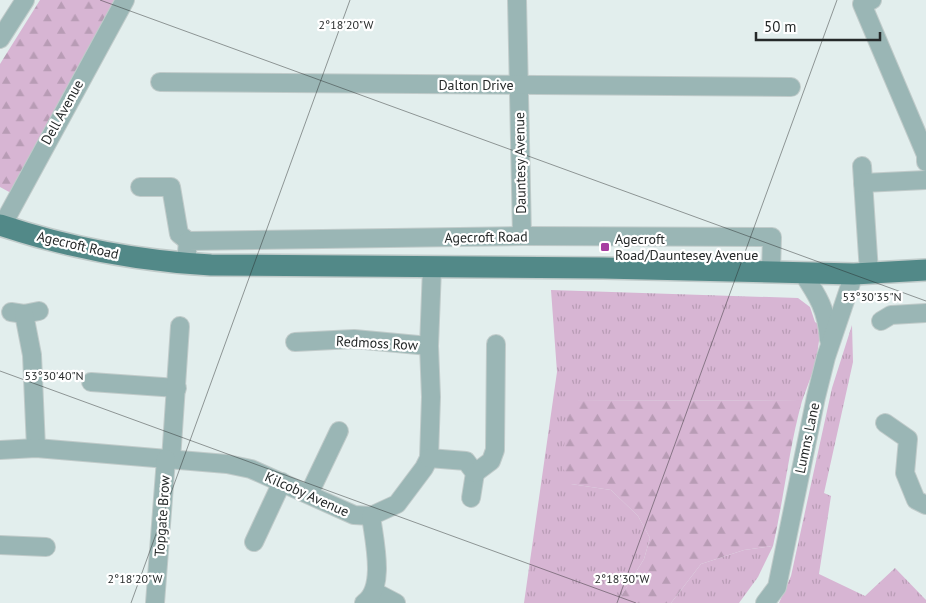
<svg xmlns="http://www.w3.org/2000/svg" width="926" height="603" font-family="'PT Sans',sans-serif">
	<defs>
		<pattern id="grass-tufts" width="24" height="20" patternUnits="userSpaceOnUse" patternTransform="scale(1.25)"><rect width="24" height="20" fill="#d7b5d3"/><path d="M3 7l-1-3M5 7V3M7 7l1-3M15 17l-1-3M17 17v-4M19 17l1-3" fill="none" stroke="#b89cb5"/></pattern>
		<pattern id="forest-firs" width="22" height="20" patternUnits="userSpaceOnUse" patternTransform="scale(1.25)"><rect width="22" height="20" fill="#d7b5d3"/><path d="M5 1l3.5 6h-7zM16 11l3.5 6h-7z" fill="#b89cb5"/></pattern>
	</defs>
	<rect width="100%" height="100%" fill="#e2eeed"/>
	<g fill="url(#grass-tufts)">
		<polygon points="551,290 798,298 810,307 815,322 821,326 816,363 802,401 569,400 571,484 611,490 638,516 650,538 644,559 617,603 524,603 557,372"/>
		<polygon points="852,325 853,362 824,493 831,496 819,574 865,596 895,568 926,600 926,603 779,603 791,576 832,388"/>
		<polygon points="773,546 758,577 739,603 671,603 701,564 744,550"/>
	</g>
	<g fill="url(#forest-firs)">
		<polygon points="40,0 119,0 11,193 0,187 0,64"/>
		<path d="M569 400 802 401C789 448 784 498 773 546L744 550 701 564 671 603H617L644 559 650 538 638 516 611 490 571 484 562 466Z"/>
	</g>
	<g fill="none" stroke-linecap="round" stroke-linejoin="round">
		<g stroke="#c0cbca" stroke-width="20">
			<g id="minor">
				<polyline points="517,0 522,236"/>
				<polyline points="872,0 862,4 926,155 926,162"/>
				<polyline points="0,39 25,0"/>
				<polyline points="160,82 791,87"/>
				<polyline points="862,166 869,272"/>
				<polyline points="863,183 926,180"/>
				<polyline points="140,187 171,187 179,234 188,241"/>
				<polyline points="2,226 125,0"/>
				<polyline points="186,264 188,241 522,236 772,237 771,271"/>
				<path d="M802 272C818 296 827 310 829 340"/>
				<polyline points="11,312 24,314 39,311"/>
				<polyline points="24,314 32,355 36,448"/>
				<polyline points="881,321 891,315 926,313"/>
				<polyline points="295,342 354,339 429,346"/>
				<polyline points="91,382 177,388"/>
				<polyline points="885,423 908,439 905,473 916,500 926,505"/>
				<polyline points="0,450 36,448 227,464 251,469 354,515 371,516 397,504 424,468 429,458 431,397 429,346 432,268"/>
				<polyline points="429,458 466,461 475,473 471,498"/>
				<polyline points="171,460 180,326"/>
				<polyline points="475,473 491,461 495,450 496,344"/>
				<polyline points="309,494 339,431"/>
				<polyline points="254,542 282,482"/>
				<polyline points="0,545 46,547"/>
				<polyline points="375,592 396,603"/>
				<polyline points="155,603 166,459"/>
				<path d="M364 603C386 588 374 540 371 516"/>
				<polyline points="765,603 777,587 816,397 826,357 854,274"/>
			</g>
		</g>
		<g stroke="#c0cbca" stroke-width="24">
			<path id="major" d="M0 225C69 248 139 261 211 265L603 268 854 274 926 270"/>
		</g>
		<use href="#minor" stroke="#9ab6b5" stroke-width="18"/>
		<use href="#major" stroke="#528988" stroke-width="21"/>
	</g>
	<path fill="none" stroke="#252929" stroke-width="1" stroke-opacity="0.45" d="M100 0 926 301M0 371 636 603M131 603 350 0M617 603 837 0"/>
	<rect fill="#a63ea1" stroke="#fff" stroke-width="2" x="600" y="242" width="10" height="10" rx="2.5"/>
	<g text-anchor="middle" stroke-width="4.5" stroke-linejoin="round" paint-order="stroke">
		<g font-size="14" fill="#252929" stroke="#fff">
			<text x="476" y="90">Dalton Drive</text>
			<text transform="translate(62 112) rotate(-61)" y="5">Dell Avenue</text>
			<text transform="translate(520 163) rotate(-91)" y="5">Dauntesy Avenue</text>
			<text transform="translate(486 237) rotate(-1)" y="5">Agecroft Road</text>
			<text transform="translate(78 245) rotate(13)" y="5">Agecroft Road</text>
			<text transform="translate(377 343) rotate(3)" y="5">Redmoss Row</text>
			<text transform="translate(807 438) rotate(-78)" y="5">Lumns Lane</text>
			<text transform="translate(307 494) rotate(24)" y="5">Kilcoby Avenue</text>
			<text transform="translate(162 516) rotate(-86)" y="5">Topgate Brow</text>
		</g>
		<g font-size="14" fill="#252929" stroke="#fff" text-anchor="start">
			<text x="615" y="244">Agecroft<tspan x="615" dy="16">Road/Dauntesey Avenue</tspan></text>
		</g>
	</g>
	<g font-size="12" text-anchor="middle" fill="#252929" stroke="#fff" stroke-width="4.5" stroke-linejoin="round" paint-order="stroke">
		<text x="346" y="29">2°18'20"W</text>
		<text x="872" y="301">53°30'35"N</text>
		<text x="54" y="380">53°30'40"N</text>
		<text x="135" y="583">2°18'20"W</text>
		<text x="622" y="583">2°18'30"W</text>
	</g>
	<path d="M756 32v8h124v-8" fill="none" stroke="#252929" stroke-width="2.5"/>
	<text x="764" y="32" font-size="15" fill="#252929" stroke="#ffffff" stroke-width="4" paint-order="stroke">50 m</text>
</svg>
